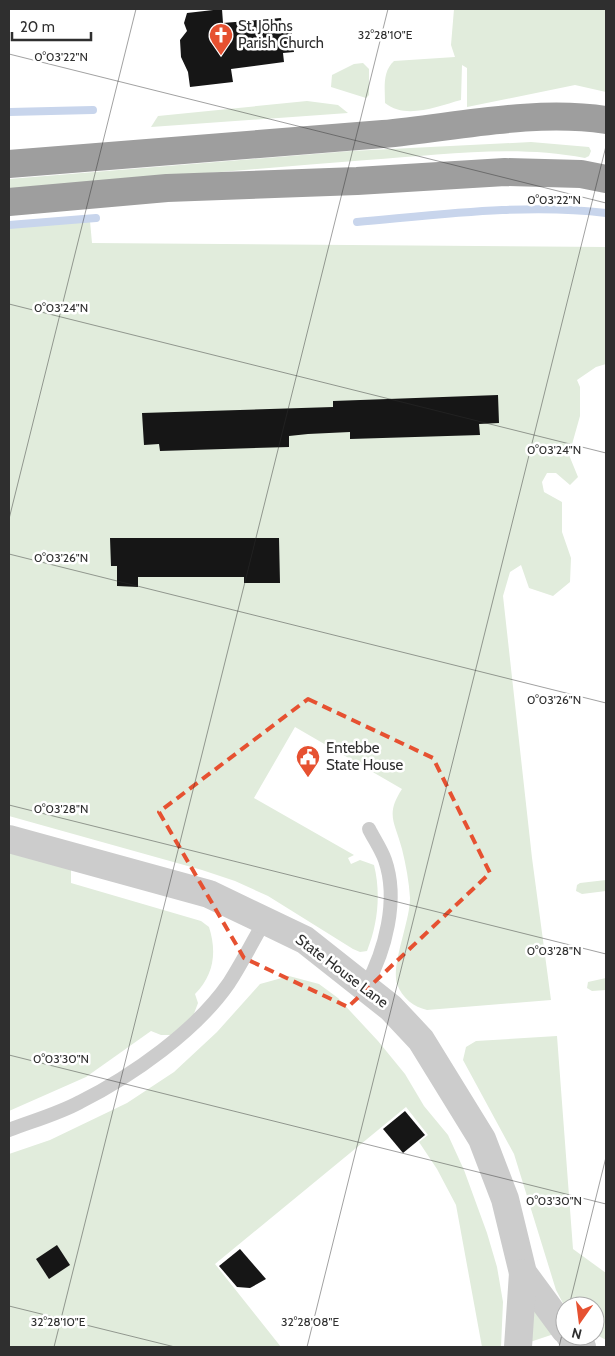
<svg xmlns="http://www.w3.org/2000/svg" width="615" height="1356" font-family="Cabin,sans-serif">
	<rect width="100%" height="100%" fill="#fff"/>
	<g fill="#e1ecdc">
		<path d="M454 9H606V92L575 85 467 107V68L462 65 461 100C438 106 406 120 385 103 385 88 382 72 394 61L455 57 451 45Z"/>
		<polygon points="363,63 369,69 369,95 366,98 331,87 332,75 354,64"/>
		<polygon points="307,101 338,105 348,113 151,127 158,116"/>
		<path d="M531 142 589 147 591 151 589 156 585 158C514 144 439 155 367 160 247 169 128 181 9 189V179L351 151Z"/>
		<path d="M90 221 92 243 606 247V364L596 367 577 380 580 387V416L569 455 578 477 570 485 556 473H547L542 482 544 492 562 502V532L571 558 570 582 553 596 529 588 521 565 510 572 503 596 532 858 551 1000 427 1010C414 1007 402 998 397 984 391 964 410 922 410 898 409 882 406 865 402 849 395 822 385 815 402 789L295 727 254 798 354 855 348 858 351 864 360 860 374 865C381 893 378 924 367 951L360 952 353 949 268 896 235 881 202 870 9 816V227Z"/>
		<path d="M9 839 71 868V883L201 921 209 927C217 952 214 975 195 994L198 1003 192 1019 178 1035H161L151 1031 86 1077 9 1111Z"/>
		<polygon points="606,880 606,891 582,894 576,891 577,885 580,883"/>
		<polygon points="289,976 319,984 338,998 378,1041 405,1074 424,1106 448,1135 464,1170 487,1233 497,1267 503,1302 501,1347 482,1347 456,1205 437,1169 419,1142 428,1135 406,1107 215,1264 281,1347 9,1347 9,1154 50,1140 127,1103 174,1072 217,1032 260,984"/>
		<polygon points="606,978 606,990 592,991 587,988 588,982"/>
		<polygon points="557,1036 573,1249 606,1273 606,1340 595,1334 595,1306 565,1307 556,1290 514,1154 463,1060 466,1047 476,1041"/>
		<polygon points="531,1298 554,1334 527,1343"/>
	</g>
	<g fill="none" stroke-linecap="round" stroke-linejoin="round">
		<g stroke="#c8d5ec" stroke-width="8">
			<polyline points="9,112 93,110"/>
			<path d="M357 222C437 215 526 203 606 213"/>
			<polyline points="9,225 96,218"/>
		</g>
	</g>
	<g fill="#161616">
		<polygon points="222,9 223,23 281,18 282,28 291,27 294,52 283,53 284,62 231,69 233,82 190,87 188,72 181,57 180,40 187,31 184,23 187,13"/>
		<polygon points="498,395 499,423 479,424 480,435 350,439 350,432 308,434 289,436 289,447 160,451 159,444 144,445 142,413 333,407 333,401"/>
		<polygon points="110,538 279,538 280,583 244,583 244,577 138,577 138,587 117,586 117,566 111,566"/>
		<polygon points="405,1111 425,1135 403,1153 383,1129"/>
		<polygon points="57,1245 70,1265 49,1279 36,1259"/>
		<polygon points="240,1249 266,1279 250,1288 237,1287 219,1266"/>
	</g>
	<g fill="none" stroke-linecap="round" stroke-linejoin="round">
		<g stroke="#ccc" stroke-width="14">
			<path d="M366 986C385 951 399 900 385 860 381 849 374 839 369 829"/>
			<path d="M9 1130C32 1121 58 1114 80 1102 132 1076 196 1031 229 983 242 963 253 941 265 920"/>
		</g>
		<g stroke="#ccc" stroke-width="28">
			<polyline points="9,839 209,894 305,940 391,1008 421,1040 482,1139 505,1199 523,1273 565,1330"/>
			<polyline points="570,1336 582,1347"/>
			<polyline points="518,1347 523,1273"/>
		</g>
		<g stroke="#9e9e9e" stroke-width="28">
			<path d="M9 164C134 153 259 145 383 134 456 127 534 109 606 120"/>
			<polyline points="9,202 167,188 357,181 505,172 581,174 606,179"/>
		</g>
	</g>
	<path fill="none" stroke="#e65131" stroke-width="4" stroke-dasharray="10 6" stroke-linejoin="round" d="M308 699 433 758 490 873 348 1007 244 958 159 812Z"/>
	<path fill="none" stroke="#2f2f2f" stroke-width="1" stroke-opacity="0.45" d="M9 54 606 203M9 304 606 453M9 519 136 9M9 554 606 703M9 805 606 954M9 1055 606 1204M9 1306 175 1347M569 1306 606 1157M54 1347 388 9M307 1347 606 146M559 1347 565 1322"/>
	<defs>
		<g id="church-pin" transform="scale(1.25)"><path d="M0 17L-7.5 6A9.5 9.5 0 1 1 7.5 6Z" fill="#e65131" stroke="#fff"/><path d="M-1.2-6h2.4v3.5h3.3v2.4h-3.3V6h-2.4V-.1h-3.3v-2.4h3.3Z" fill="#fff"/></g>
		<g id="civic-pin" transform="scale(1.25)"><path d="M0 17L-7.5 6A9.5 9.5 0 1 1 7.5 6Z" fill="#e65131" stroke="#fff"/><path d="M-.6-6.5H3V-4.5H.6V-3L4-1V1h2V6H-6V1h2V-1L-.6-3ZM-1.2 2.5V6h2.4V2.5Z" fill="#fff"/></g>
	</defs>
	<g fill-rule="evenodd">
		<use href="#church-pin" x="221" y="35"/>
		<use href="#civic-pin" x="308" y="757"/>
	</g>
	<g text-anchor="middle" stroke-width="5" stroke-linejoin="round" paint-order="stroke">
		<g font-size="15" fill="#2f2f2f" stroke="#fff" text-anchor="start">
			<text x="238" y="31">St. Johns<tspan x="238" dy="17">Parish Church</tspan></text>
			<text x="326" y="753">Entebbe<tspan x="326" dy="17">State House</tspan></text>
		</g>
		<g font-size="15" fill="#2f2f2f" stroke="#fff">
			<text transform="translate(342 971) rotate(37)" y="5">State House Lane</text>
		</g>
	</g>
	<g font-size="12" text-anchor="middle" fill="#2f2f2f" stroke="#fff" stroke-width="5" stroke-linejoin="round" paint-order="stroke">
		<text x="385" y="39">32°28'10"E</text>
		<text x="61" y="61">0°03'22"N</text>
		<text x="554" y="204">0°03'22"N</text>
		<text x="61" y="312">0°03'24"N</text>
		<text x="554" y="454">0°03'24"N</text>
		<text x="61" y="562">0°03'26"N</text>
		<text x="554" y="704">0°03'26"N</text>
		<text x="61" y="813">0°03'28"N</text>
		<text x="554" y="955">0°03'28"N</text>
		<text x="61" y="1063">0°03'30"N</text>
		<text x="554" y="1205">0°03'30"N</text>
		<text x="58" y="1326">32°28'10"E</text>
		<text x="310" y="1326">32°28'08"E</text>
	</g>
	<rect width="615" height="1356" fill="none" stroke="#2f2f2f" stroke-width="20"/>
	<g transform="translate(580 1321) rotate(194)"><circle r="24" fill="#ffffff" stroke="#acacac"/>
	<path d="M0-4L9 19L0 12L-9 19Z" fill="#e65131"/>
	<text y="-8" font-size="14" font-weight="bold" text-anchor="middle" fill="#2f2f2f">N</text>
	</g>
	<path d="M12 32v8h79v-8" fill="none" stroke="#2f2f2f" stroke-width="2.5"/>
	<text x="20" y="32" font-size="15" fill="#2f2f2f" stroke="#ffffff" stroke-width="4" paint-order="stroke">20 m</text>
</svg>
